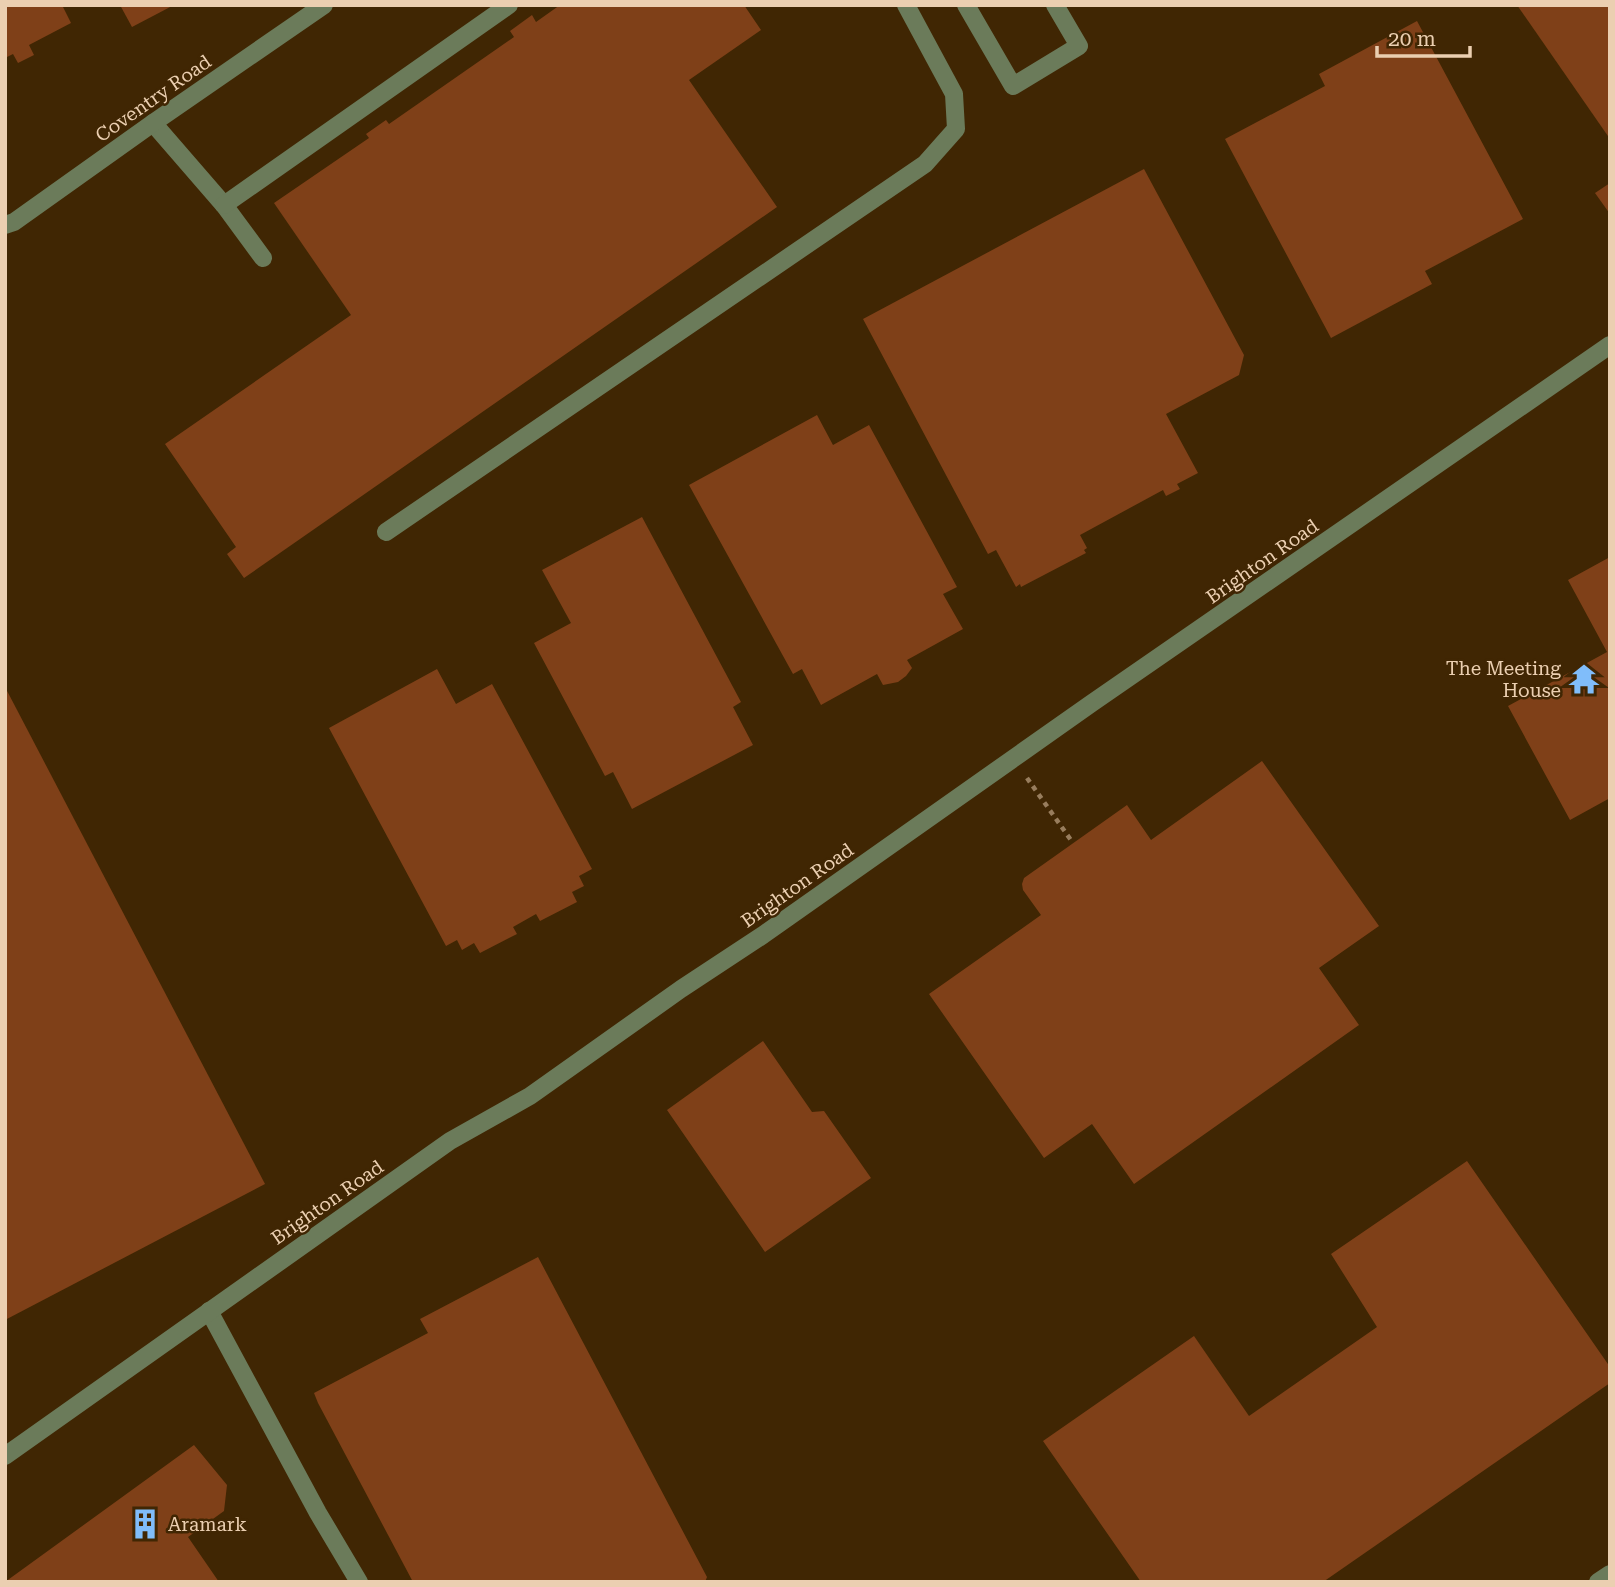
<svg xmlns="http://www.w3.org/2000/svg" width="1615" height="1587" font-family="'Roboto Serif',serif">
	<rect width="100%" height="100%" fill="#402603"/>
	<g fill="#7f4018">
		<polygon points="5,5 62,5 71,23 29,45 34,55 18,63 13,54 5,58"/>
		<polygon points="120,5 174,5 132,27"/>
		<polygon points="560,5 744,5 761,30 689,80 777,207 244,578 227,554 236,547 165,444 351,315 274,203 369,138 366,134 386,120 389,124 514,37 510,31 532,15 536,22"/>
		<polygon points="1517,5 1610,5 1610,139"/>
		<polygon points="1417,21 1523,219 1425,271 1432,284 1331,338 1225,139 1325,86 1319,74"/>
		<polygon points="1144,169 1244,355 1239,375 1166,414 1198,473 1177,484 1180,489 1166,496 1163,490 1080,535 1087,548 1084,550 1086,553 1021,587 1020,584 1016,587 996,550 988,554 863,319"/>
		<polygon points="1610,183 1610,214 1595,193"/>
		<polygon points="817,415 833,445 869,425 957,587 943,594 963,629 907,660 912,668 906,676 898,682 883,685 877,674 821,705 802,669 793,674 689,485"/>
		<polygon points="642,517 741,702 733,707 753,745 632,809 613,772 605,776 534,643 571,623 542,570"/>
		<polygon points="1610,557 1610,798 1570,820 1508,706 1607,652 1568,580"/>
		<polygon points="437,669 456,704 492,684 592,869 579,876 584,886 572,892 577,902 540,921 536,914 513,927 517,934 480,953 474,943 462,950 457,940 446,946 329,728"/>
		<polygon points="5,687 265,1184 5,1320"/>
		<polygon points="1262,761 1379,926 1319,968 1359,1025 1134,1184 1092,1124 1044,1158 929,994 1041,915 1023,890 1022,884 1024,878 1127,805 1151,840"/>
		<polygon points="763,1041 812,1112 824,1111 871,1178 765,1252 667,1110"/>
		<polygon points="1467,1161 1610,1367 1610,1383 1323,1582 1141,1582 1043,1441 1194,1336 1249,1416 1377,1327 1331,1254"/>
		<polygon points="538,1257 707,1577 705,1582 413,1582 318,1403 314,1393 428,1333 420,1319"/>
		<polygon points="194,1445 227,1485 224,1511 188,1537 219,1582 5,1582"/>
	</g>
	<g fill="none" stroke-linecap="round" stroke-linejoin="round">
		<polyline stroke="#987d5d" stroke-width="4.5" stroke-dasharray="5 5" stroke-linecap="butt" points="1027,778 1073,843"/>
		<g stroke="#6b7b5a" stroke-width="18">
			<polyline points="966,5 1013,86 1079,46 1055,5"/>
			<polyline points="153,123 224,205 263,258"/>
			<polyline points="224,205 509,5"/>
			<polyline points="5,225 14,222 153,123 324,5"/>
			<polyline points="386,532 925,164 956,129 954,94 906,5"/>
			<polyline points="209,1311 318,1513 359,1582"/>
			<polyline points="5,1456 450,1141 530,1096 681,989 763,935 1092,703 1610,345"/>
			<polyline points="1598,1582 1610,1574"/>
		</g>
	</g>
	<defs>
		<g id="temple-bare" transform="scale(2.415)"><path d="M0-6L5-2H3V0L6.5 2.5H4V6H1.5V3h-3V6H-4V2.5H-6.5L-3 0V-2H-5Z" fill="#80bdfa" stroke="#402603" stroke-width="2.5" paint-order="stroke"/></g>
		<g id="building-bare" transform="scale(2.415)"><path d="M-4-6H4V6H1V3H-1V6H-4ZM-2.5-4.3h1.7v1.8h-1.7ZM.8-4.3h1.7v1.8H.8ZM-2.5-1h1.7V.8h-1.7ZM.8-1h1.7V.8H.8Z" fill="#80bdfa" stroke="#402603" stroke-width="2.5" paint-order="stroke"/></g>
	</defs>
	<g fill-rule="evenodd">
		<use href="#temple-bare" x="1584" y="679"/>
		<use href="#building-bare" x="145" y="1524"/>
	</g>
	<g text-anchor="middle" stroke-width="5" stroke-linejoin="round" paint-order="stroke">
		<g font-size="19" fill="#ebcfb1" stroke="#402603">
			<text transform="translate(153 98) rotate(-35)" y="7">Coventry Road</text>
			<text transform="translate(1262 561) rotate(-35)" y="7">Brighton Road</text>
			<text transform="translate(797 885) rotate(-35)" y="7">Brighton Road</text>
			<text transform="translate(327 1202) rotate(-35)" y="7">Brighton Road</text>
		</g>
		<g font-size="19" fill="#ebcfb1" stroke="#402603" text-anchor="end">
			<text x="1561" y="675">The Meeting<tspan x="1561" dy="22">House</tspan></text>
			<text x="168" y="1531" text-anchor="start">Aramark</text>
		</g>
	</g>
	<rect width="1615" height="1587" fill="none" stroke="#ebcfb1" stroke-width="14"/>
	<path d="M1377 46v10h93v-10" fill="none" stroke="#ebcfb1" stroke-width="3.5"/>
	<text x="1388" y="46" font-size="21" fill="#ebcfb1" stroke="#402603" stroke-width="5" paint-order="stroke">20 m</text>
</svg>
